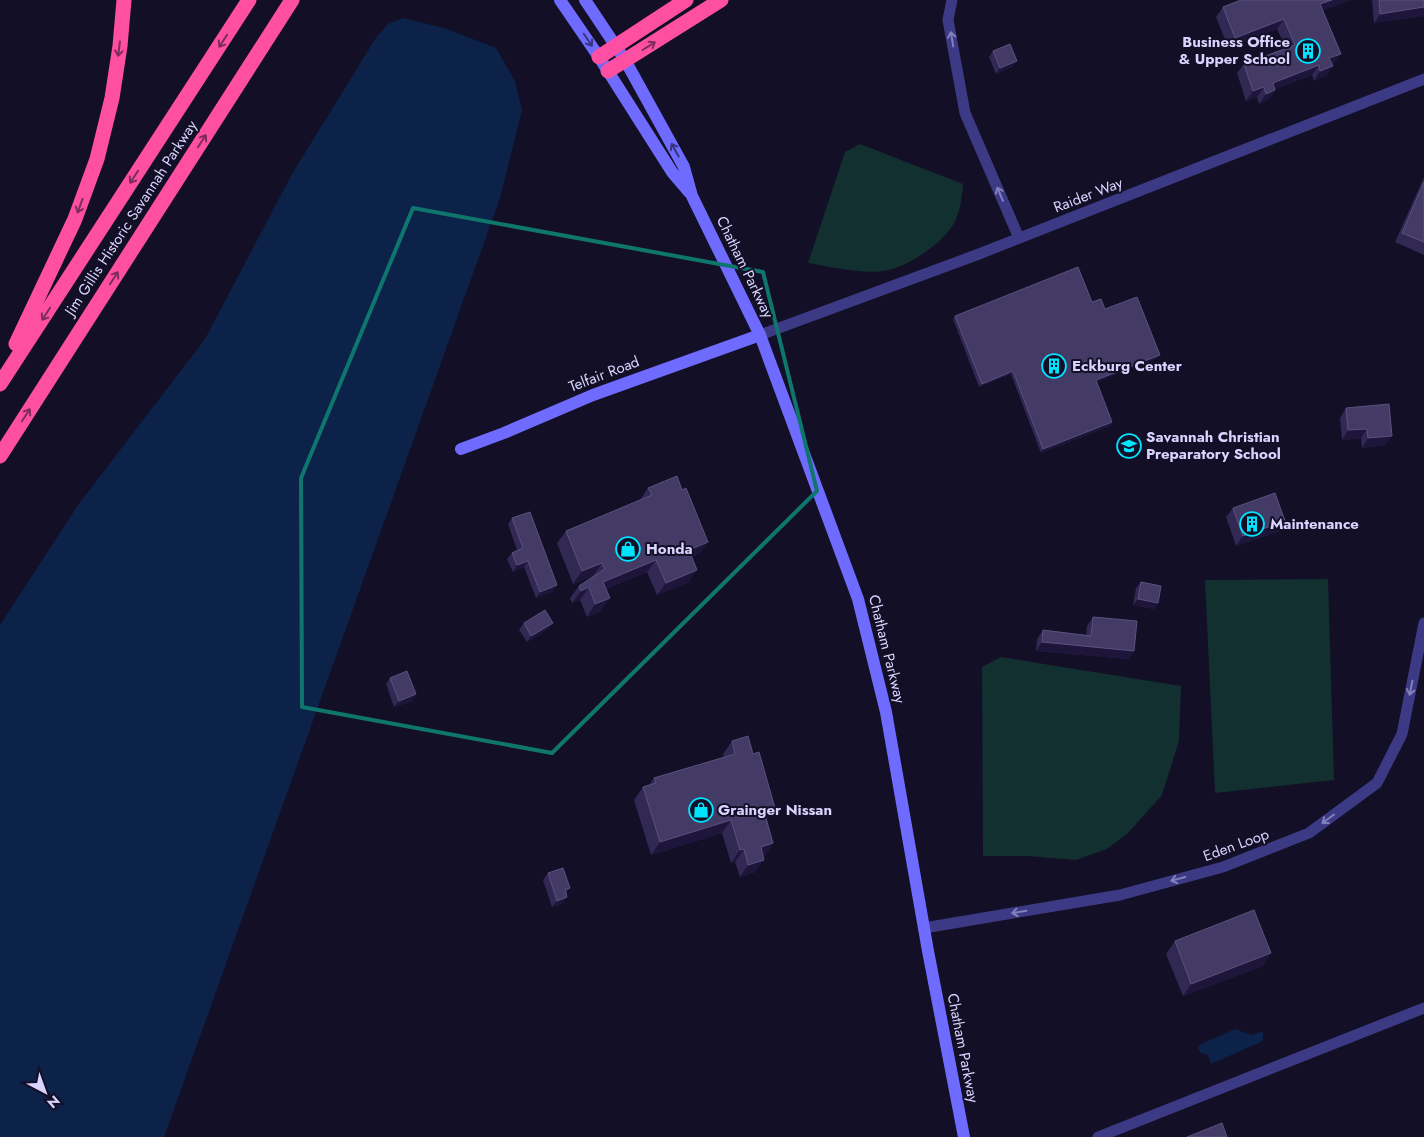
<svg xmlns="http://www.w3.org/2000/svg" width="1424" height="1137" font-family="Jost,sans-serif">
	<rect width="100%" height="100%" fill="#130f26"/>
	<g fill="#12302f">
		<path d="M860 144 963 184C962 197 960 214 953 225 940 245 908 267 884 271 862 274 830 267 808 263L845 152Z"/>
		<polygon points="1328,579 1334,780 1215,793 1205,580"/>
		<polygon points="1001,657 1181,686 1179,741 1162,795 1128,833 1107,849 1076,860 1028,856 983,856 982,667"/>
	</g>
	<g fill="#0c2248">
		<polygon points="403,18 444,28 496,48 515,81 522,110 500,198 164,1137 0,1137 0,625 78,505 205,339 292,174 377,36 388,24"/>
		<polygon points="1235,1029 1251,1035 1260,1032 1263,1032 1263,1041 1211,1064 1208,1055 1201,1053 1198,1048 1201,1044"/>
	</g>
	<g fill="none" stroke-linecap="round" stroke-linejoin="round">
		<g stroke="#3d3a85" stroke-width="11">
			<polyline points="952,0 948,20 965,113 1019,238"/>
			<polyline points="760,335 979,254 1424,79"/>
			<polyline points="924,928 1120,895 1223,867 1309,833 1377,783 1402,734 1424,623"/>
			<polyline points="1098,1137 1424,1008"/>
		</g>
		<g stroke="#6f6bff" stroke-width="12">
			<polyline points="560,0 599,57 672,172 689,192"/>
			<polyline points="585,0 625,60 684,167 692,196 760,335 858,599 886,712 928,951 964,1137"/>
			<polyline points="461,449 504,433 593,395 760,335"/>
		</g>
		<g stroke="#ff4fa3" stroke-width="15">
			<polyline points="599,57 686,0"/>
			<polyline points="608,71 721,0"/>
			<polyline points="16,344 75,219 97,159 112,98 120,46 124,0"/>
			<polyline points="0,384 249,0"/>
			<polyline points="0,456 292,0"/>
		</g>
	</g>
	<g fill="#312854">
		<polygon points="1351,0 1323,10 1341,54 1334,63 1332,64 1327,75 1314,81 1312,75 1275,89 1275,90 1269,99 1259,104 1257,97 1246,101 1237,73 1244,64 1286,48 1277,29 1228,47 1216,17 1223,7"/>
		<polygon points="1372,0 1424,0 1424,16 1374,23"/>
		<polygon points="993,51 1012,67 996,74 989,57"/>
		<polygon points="1424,177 1424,255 1395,242"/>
		<polygon points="1092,302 1105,309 1157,358 1096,382 1112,422 1110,426 1041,453 1011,374 979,387 953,319 955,316"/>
		<polygon points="1346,408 1385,445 1362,448 1361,438 1342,440 1340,418"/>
		<polygon points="648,488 699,554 692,557 689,582 657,595 647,572 606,589 601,611 587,617 580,600 572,603 570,598 579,586 593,576 573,584 557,543 566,531 640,500"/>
		<polygon points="1233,508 1285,521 1279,531 1236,546 1226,517"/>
		<polygon points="512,518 557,585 552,592 536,598 524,567 513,572 507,559 512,553 517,550 508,524"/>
		<polygon points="1141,582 1158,603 1154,609 1133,605 1136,588"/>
		<polygon points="1093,617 1134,651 1128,659 1036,651 1037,639 1043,630 1086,635 1087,626"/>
		<polygon points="524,623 548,629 527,642 519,630"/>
		<polygon points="390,678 412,701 394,707 386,684"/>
		<polygon points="732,741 766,820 773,843 765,856 763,856 755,872 740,877 735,862 731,863 722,833 651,855 634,800 643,787 649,785 654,778 724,757 723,754"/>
		<polygon points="548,873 570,888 566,893 563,903 552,907 543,880"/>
		<polygon points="1175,941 1263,966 1183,996 1166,954"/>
	</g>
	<g fill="#1d163a">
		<polygon points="1332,0 1351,0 1314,14 1320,4"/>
		<polygon points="1424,7 1424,16 1374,23 1380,14"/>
		<polygon points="1284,19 1277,29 1228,47 1235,38"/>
		<polygon points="1341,54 1334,63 1322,68 1329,58"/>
		<polygon points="1017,61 1012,67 996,74 1000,68"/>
		<polygon points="1319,65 1312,75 1266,93 1273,83"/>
		<polygon points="1333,66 1327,75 1314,81 1320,71"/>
		<polygon points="1264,87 1257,97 1246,101 1253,91"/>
		<polygon points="1275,90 1269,99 1259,104 1266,94"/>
		<polygon points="1160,355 1157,358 1093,383 1096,380"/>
		<polygon points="1013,371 1011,374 979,387 982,384"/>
		<polygon points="1112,422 1110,426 1041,453 1043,449"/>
		<polygon points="1367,429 1361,438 1342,440 1348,430"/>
		<polygon points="1392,436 1385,445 1362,448 1368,438"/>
		<polygon points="1285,521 1279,531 1236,546 1243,536"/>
		<polygon points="708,542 699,554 680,562 689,550"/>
		<polygon points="656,560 647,572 594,594 603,582"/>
		<polygon points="528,561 524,567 513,572 517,565"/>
		<polygon points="602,563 593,576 573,584 582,571"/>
		<polygon points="697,570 689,582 657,595 666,583"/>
		<polygon points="557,585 552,592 536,598 540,592"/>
		<polygon points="589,587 580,600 572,603 581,591"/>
		<polygon points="610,598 601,611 587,617 595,604"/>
		<polygon points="1138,599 1158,603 1154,609 1133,605"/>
		<polygon points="553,623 548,629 527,642 531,636"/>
		<polygon points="1042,642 1134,651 1128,659 1036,651"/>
		<polygon points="416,694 412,701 394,707 399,701"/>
		<polygon points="775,808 767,820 764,811"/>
		<polygon points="731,820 722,833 651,855 660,842"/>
		<polygon points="773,843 765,856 752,860 761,847"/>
		<polygon points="744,849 735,862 731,863 740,850"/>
		<polygon points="764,860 755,872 740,877 748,865"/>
		<polygon points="567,897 563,903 552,907 557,901"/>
		<polygon points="1271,953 1263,966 1183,996 1191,984"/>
	</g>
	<g fill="#433a66" stroke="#5a527e">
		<polygon points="1241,0 1332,0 1320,4 1341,54 1329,58 1333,66 1320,71 1319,65 1273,83 1275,90 1266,94 1264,87 1253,91 1244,64 1295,45 1284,19 1235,38 1223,7"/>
		<polygon points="1379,0 1424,0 1424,7 1380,14"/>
		<polygon points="1010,44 1017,61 1000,68 993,51"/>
		<polygon points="1424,182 1424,242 1402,233"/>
		<polygon points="1078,267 1092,302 1101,299 1105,309 1137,297 1160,355 1096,380 1112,422 1043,449 1013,371 982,384 955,316"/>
		<polygon points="1389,404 1392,436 1368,438 1367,429 1348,430 1346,408"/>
		<polygon points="677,476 682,490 686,488 708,542 689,550 697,570 666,583 656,560 603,582 610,598 595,604 589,587 581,591 579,586 605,569 602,563 582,571 566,531 652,495 648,488"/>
		<polygon points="1275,493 1285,521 1243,536 1233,508"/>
		<polygon points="530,512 557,585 540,592 528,561 517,565 512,553 523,548 512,518"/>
		<polygon points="1141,582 1161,586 1158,603 1138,599"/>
		<polygon points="545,610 553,623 531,636 524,623"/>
		<polygon points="1093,617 1137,621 1134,651 1042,642 1043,630 1091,636"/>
		<polygon points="407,671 416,694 399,701 390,678"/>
		<polygon points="748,736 753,754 759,752 775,808 764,811 773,843 761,847 764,860 748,865 744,849 740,850 731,820 660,842 643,787 656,783 654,778 735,754 732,741"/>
		<polygon points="563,868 570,888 565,889 567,897 557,901 548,873"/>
		<polygon points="1254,910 1271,953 1191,984 1175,941"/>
		<polygon points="1222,1123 1227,1137 1187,1137"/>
	</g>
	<defs><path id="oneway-shaft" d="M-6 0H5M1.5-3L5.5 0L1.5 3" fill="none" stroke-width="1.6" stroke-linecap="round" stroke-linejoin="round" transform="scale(1.25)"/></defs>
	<g stroke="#837fbc">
		<use href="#oneway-shaft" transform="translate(952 39) rotate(-100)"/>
		<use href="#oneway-shaft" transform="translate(1000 194) rotate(-113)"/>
		<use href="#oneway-shaft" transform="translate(1411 688) rotate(101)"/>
		<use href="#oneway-shaft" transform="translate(1328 819) rotate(143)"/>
		<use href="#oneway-shaft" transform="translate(1178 879) rotate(165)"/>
		<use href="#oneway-shaft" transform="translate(1019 912) rotate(170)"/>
	</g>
	<g stroke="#38347d">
		<use href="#oneway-shaft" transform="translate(588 40) rotate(56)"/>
		<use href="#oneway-shaft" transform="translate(675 150) rotate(-119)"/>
	</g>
	<g stroke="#7d2c5e">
		<use href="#oneway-shaft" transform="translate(223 41) rotate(123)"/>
		<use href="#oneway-shaft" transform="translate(649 46) rotate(-32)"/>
		<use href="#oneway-shaft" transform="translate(119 49) rotate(97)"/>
		<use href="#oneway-shaft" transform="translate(202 141) rotate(-57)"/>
		<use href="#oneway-shaft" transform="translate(134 177) rotate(123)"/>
		<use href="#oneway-shaft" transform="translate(80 206) rotate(110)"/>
		<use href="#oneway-shaft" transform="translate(114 278) rotate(-57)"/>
		<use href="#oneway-shaft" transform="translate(46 314) rotate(123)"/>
		<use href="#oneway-shaft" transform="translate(26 415) rotate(-57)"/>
	</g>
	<path fill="none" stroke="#0f766e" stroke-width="4" stroke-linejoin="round" d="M413 208 763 272 817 491 552 753 302 707 301 478Z"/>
	<defs>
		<g id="building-ring" transform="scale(1.25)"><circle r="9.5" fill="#130f26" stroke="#00e5ff" stroke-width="1.5"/><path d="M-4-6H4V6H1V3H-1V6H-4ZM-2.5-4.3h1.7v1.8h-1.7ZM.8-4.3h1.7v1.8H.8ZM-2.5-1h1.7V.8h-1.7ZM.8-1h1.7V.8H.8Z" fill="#00e5ff"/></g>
		<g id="school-ring" transform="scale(1.25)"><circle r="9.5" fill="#130f26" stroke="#00e5ff" stroke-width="1.5"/><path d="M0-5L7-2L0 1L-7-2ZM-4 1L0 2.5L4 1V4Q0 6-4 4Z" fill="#00e5ff"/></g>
		<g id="shop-ring" transform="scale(1.25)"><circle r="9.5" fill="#130f26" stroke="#00e5ff" stroke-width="1.5"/><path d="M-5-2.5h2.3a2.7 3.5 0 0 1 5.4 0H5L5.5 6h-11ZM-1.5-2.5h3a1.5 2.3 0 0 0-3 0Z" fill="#00e5ff"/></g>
	</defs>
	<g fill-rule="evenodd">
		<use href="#building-ring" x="1308" y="51"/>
		<use href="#building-ring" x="1054" y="366"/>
		<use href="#school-ring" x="1129" y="446"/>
		<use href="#building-ring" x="1252" y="524"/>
		<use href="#shop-ring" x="628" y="549"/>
		<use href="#shop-ring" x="701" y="810"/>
	</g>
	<g text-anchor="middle" stroke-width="4" stroke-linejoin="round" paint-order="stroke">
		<g font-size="15" font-weight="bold" fill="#d9d4ff" stroke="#130f26" text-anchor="start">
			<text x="1290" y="47" text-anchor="end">Business Office<tspan x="1290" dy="17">&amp; Upper School</tspan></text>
			<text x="1072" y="371">Eckburg Center</text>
			<text x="1146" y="442">Savannah Christian<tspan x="1146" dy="17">Preparatory School</tspan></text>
			<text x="1270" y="529">Maintenance</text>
			<text x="646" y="554">Honda</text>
			<text x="718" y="815">Grainger Nissan</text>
		</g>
		<g font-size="15" fill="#d9d4ff" stroke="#130f26">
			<text transform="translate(1088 195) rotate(-21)" y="5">Raider Way</text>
			<text transform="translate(131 218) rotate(-57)" y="5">Jim Gillis Historic Savannah Parkway</text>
			<text transform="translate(745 267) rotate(64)" y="5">Chatham Parkway</text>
			<text transform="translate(604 374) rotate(-21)" y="5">Telfair Road</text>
			<text transform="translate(887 649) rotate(76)" y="5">Chatham Parkway</text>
			<text transform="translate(1236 845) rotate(-20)" y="5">Eden Loop</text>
			<text transform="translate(963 1048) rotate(79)" y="5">Chatham Parkway</text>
		</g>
	</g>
	<g transform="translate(45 1092) rotate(139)" stroke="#130f26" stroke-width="4" paint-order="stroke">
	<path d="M0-4L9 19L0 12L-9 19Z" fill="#d9d4ff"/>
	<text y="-8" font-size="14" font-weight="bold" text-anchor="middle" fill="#d9d4ff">N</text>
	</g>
</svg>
